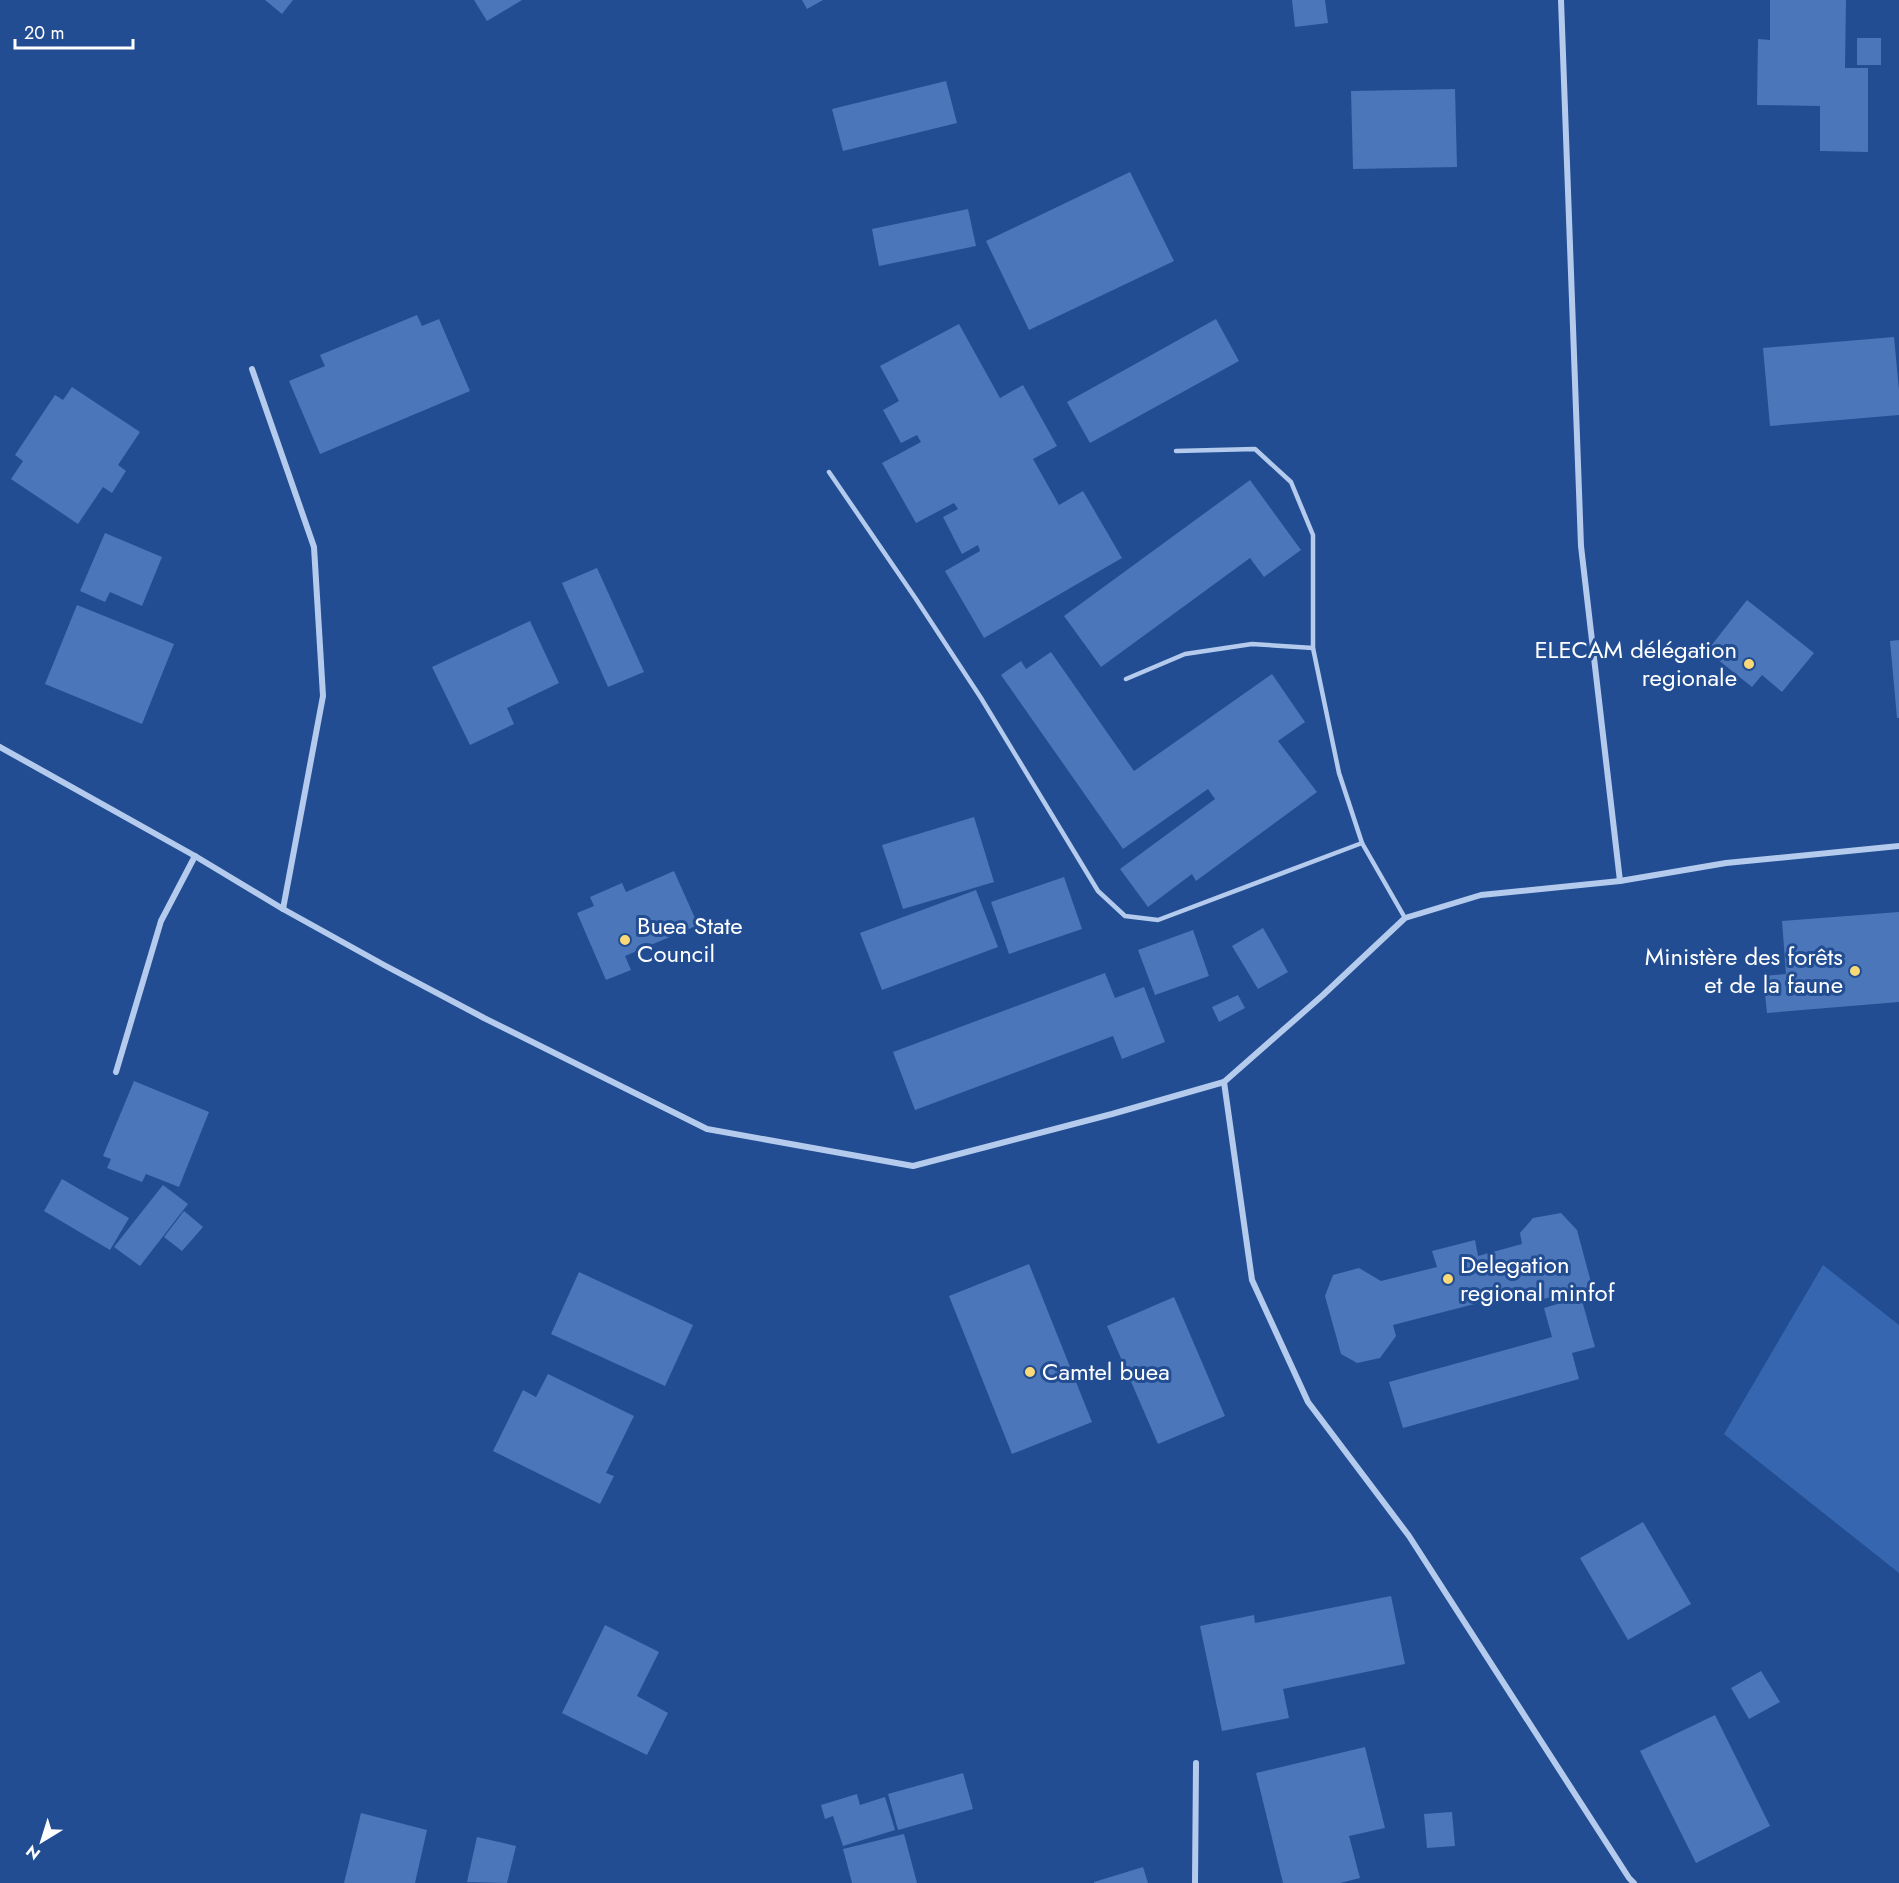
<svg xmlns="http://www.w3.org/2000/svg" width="1899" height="1883" font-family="Jost,sans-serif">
	<rect width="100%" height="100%" fill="#224d92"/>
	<polygon fill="#3666af" points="1823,1265 1899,1325 1899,1573 1724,1434"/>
	<g fill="#4b76b9">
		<polygon points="265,0 293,0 282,14"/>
		<polygon points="474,0 522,0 487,21"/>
		<polygon points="802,0 823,0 807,9"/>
		<polygon points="1292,0 1325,0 1328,23 1295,27"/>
		<polygon points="1770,0 1846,0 1845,68 1868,68 1868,152 1820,151 1820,106 1757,105 1758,39 1770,40"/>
		<rect x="1857" y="38" width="24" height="27"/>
		<polygon points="946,81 957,123 843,151 832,109"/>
		<polygon points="1455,89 1457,167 1353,169 1351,91"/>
		<polygon points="1130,172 1174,261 1029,330 986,241"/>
		<polygon points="968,209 976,246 879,266 872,229"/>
		<polygon points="417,315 422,326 439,319 470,391 320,454 289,381 325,366 320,355"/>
		<polygon points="1216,319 1239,361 1090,443 1067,402"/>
		<polygon points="959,324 1000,398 1023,385 1057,446 1033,459 1059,505 1083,491 1122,558 984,638 945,571 980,551 978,545 962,554 943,517 958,509 954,503 916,523 882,463 921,442 917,435 901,443 883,410 899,401 880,366"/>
		<polygon points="1894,337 1899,390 1899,415 1770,426 1763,348"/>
		<polygon points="72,387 140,432 118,465 126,471 112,493 103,487 78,524 11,479 23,461 15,455 55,395 63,400"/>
		<polygon points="1250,480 1301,550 1264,577 1250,558 1101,667 1064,616"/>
		<polygon points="105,533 162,557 142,606 110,592 105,602 80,591"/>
		<polygon points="597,568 644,672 608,687 562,583"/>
		<polygon points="1747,600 1814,653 1782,692 1762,675 1752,687 1707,651"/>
		<polygon points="77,605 174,644 142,724 45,684"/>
		<polygon points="530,621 559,683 507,708 514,724 470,745 432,667"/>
		<polygon points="1899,640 1899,718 1897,718 1890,641"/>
		<polygon points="1051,652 1134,771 1272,674 1305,722 1278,741 1317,792 1196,881 1192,874 1148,907 1120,869 1215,799 1208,789 1123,849 1001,675 1021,661 1026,669"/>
		<polygon points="974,817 994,882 903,909 882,845"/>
		<polygon points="674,871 698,925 625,956 631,970 606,980 577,913 594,906 590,897 622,883 626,892"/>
		<polygon points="1064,877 1082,929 1009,954 991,902"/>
		<polygon points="976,890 998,947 882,990 860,933"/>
		<polygon points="1899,912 1899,1002 1767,1013 1763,976 1786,974 1782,921"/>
		<polygon points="1263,928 1288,972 1258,989 1232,946"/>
		<polygon points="1193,930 1209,976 1155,995 1138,950"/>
		<polygon points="1105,973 1115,998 1144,987 1165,1042 1122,1059 1113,1036 915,1110 893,1052"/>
		<polygon points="1238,995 1245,1008 1219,1022 1212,1007"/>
		<polygon points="134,1081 209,1112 179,1187 146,1174 142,1182 107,1168 111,1159 103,1156"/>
		<polygon points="62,1179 129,1218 110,1250 44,1211"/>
		<polygon points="163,1185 188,1204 140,1266 114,1247"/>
		<polygon points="184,1211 203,1227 182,1251 164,1237"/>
		<polygon points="1561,1213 1577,1230 1592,1286 1540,1300 1537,1288 1393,1325 1396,1336 1380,1358 1357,1363 1341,1354 1325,1296 1333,1275 1359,1268 1381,1281 1437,1267 1432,1251 1475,1240 1478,1256 1522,1244 1520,1233 1533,1218"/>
		<polygon points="1029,1264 1092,1422 1012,1454 949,1296"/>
		<polygon points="579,1272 693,1325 665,1386 551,1334"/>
		<polygon points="1174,1297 1225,1416 1158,1444 1107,1326"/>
		<polygon points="1581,1297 1595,1347 1572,1353 1579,1379 1403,1428 1389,1382 1552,1337 1544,1308"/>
		<polygon points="548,1374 634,1416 606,1473 614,1476 600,1504 493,1451 523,1390 536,1397"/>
		<polygon points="1643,1522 1691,1604 1628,1640 1580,1558"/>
		<polygon points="1391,1596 1405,1664 1283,1689 1289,1718 1222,1731 1200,1626 1254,1615 1255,1623"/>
		<polygon points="605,1625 659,1652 637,1696 668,1713 647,1755 562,1713"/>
		<polygon points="1761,1671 1780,1702 1749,1719 1731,1688"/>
		<polygon points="1715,1715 1770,1826 1696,1863 1640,1751"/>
		<polygon points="1365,1747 1385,1828 1349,1836 1360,1878 1340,1883 1283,1883 1256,1773"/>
		<polygon points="963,1773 973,1809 898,1830 888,1794"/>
		<polygon points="857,1794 860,1805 885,1797 895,1830 843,1846 833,1816 825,1819 821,1805"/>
		<polygon points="1452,1812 1455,1846 1427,1848 1424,1814"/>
		<polygon points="361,1813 427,1830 415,1883 344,1883"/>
		<polygon points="904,1834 917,1883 852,1883 843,1849"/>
		<polygon points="477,1837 516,1846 507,1883 467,1882"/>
		<polygon points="1143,1867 1148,1883 1094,1883 1094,1882"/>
	</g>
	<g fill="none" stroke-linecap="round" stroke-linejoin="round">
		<g stroke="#b4cbed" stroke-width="4.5">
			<polyline points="1176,451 1255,449 1291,482 1313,535 1313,648 1339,773 1362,843 1405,918"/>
			<polyline points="829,472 916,599 981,698 1098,891 1125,916 1158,920 1362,843"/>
			<polyline points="1126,679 1185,654 1252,644 1313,648"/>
		</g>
		<g stroke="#b4cbed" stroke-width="6">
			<polyline points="1561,0 1581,546 1620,881"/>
			<polyline points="252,369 314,547 323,696 283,909"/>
			<polyline points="0,747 195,856 283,909 384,965 484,1018 707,1129 913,1166 1112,1114 1224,1082 1323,995 1405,918 1481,895 1620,881 1726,863 1899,846"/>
			<polyline points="116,1072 161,921 195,856"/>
			<polyline points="1224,1082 1252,1280 1308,1402 1409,1536 1629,1878 1634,1883"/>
			<polyline points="1195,1883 1196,1763"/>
		</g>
	</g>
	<g fill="#f9da77" stroke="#224d92" stroke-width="2">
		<circle cx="1749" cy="664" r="6"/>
		<circle cx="625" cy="940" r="6"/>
		<circle cx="1855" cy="971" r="6"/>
		<circle cx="1448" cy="1279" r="6"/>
		<circle cx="1030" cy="1372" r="6"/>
	</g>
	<g text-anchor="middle" stroke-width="6" stroke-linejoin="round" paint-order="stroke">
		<g font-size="24" fill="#fff" stroke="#224d92" text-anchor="start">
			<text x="1737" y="658" text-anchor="end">ELECAM délégation<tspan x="1737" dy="28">regionale</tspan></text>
			<text x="637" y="934">Buea State<tspan x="637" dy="28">Council</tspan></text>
			<text x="1843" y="965" text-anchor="end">Ministère des forêts<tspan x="1843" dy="28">et de la faune</tspan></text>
			<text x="1460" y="1273">Delegation<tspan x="1460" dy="28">regional minfof</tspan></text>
			<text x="1042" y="1380">Camtel buea</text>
		</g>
	</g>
	<g transform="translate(42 1841) rotate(218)" stroke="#224d92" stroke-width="4.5" paint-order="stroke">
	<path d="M0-4.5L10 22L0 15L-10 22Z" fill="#ffffff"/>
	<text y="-9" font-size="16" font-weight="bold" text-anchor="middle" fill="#ffffff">N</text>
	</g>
	<path d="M15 39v9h118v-9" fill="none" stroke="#ffffff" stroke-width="3"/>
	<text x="24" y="39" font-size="18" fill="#ffffff" stroke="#224d92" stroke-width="4.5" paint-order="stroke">20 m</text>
</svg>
